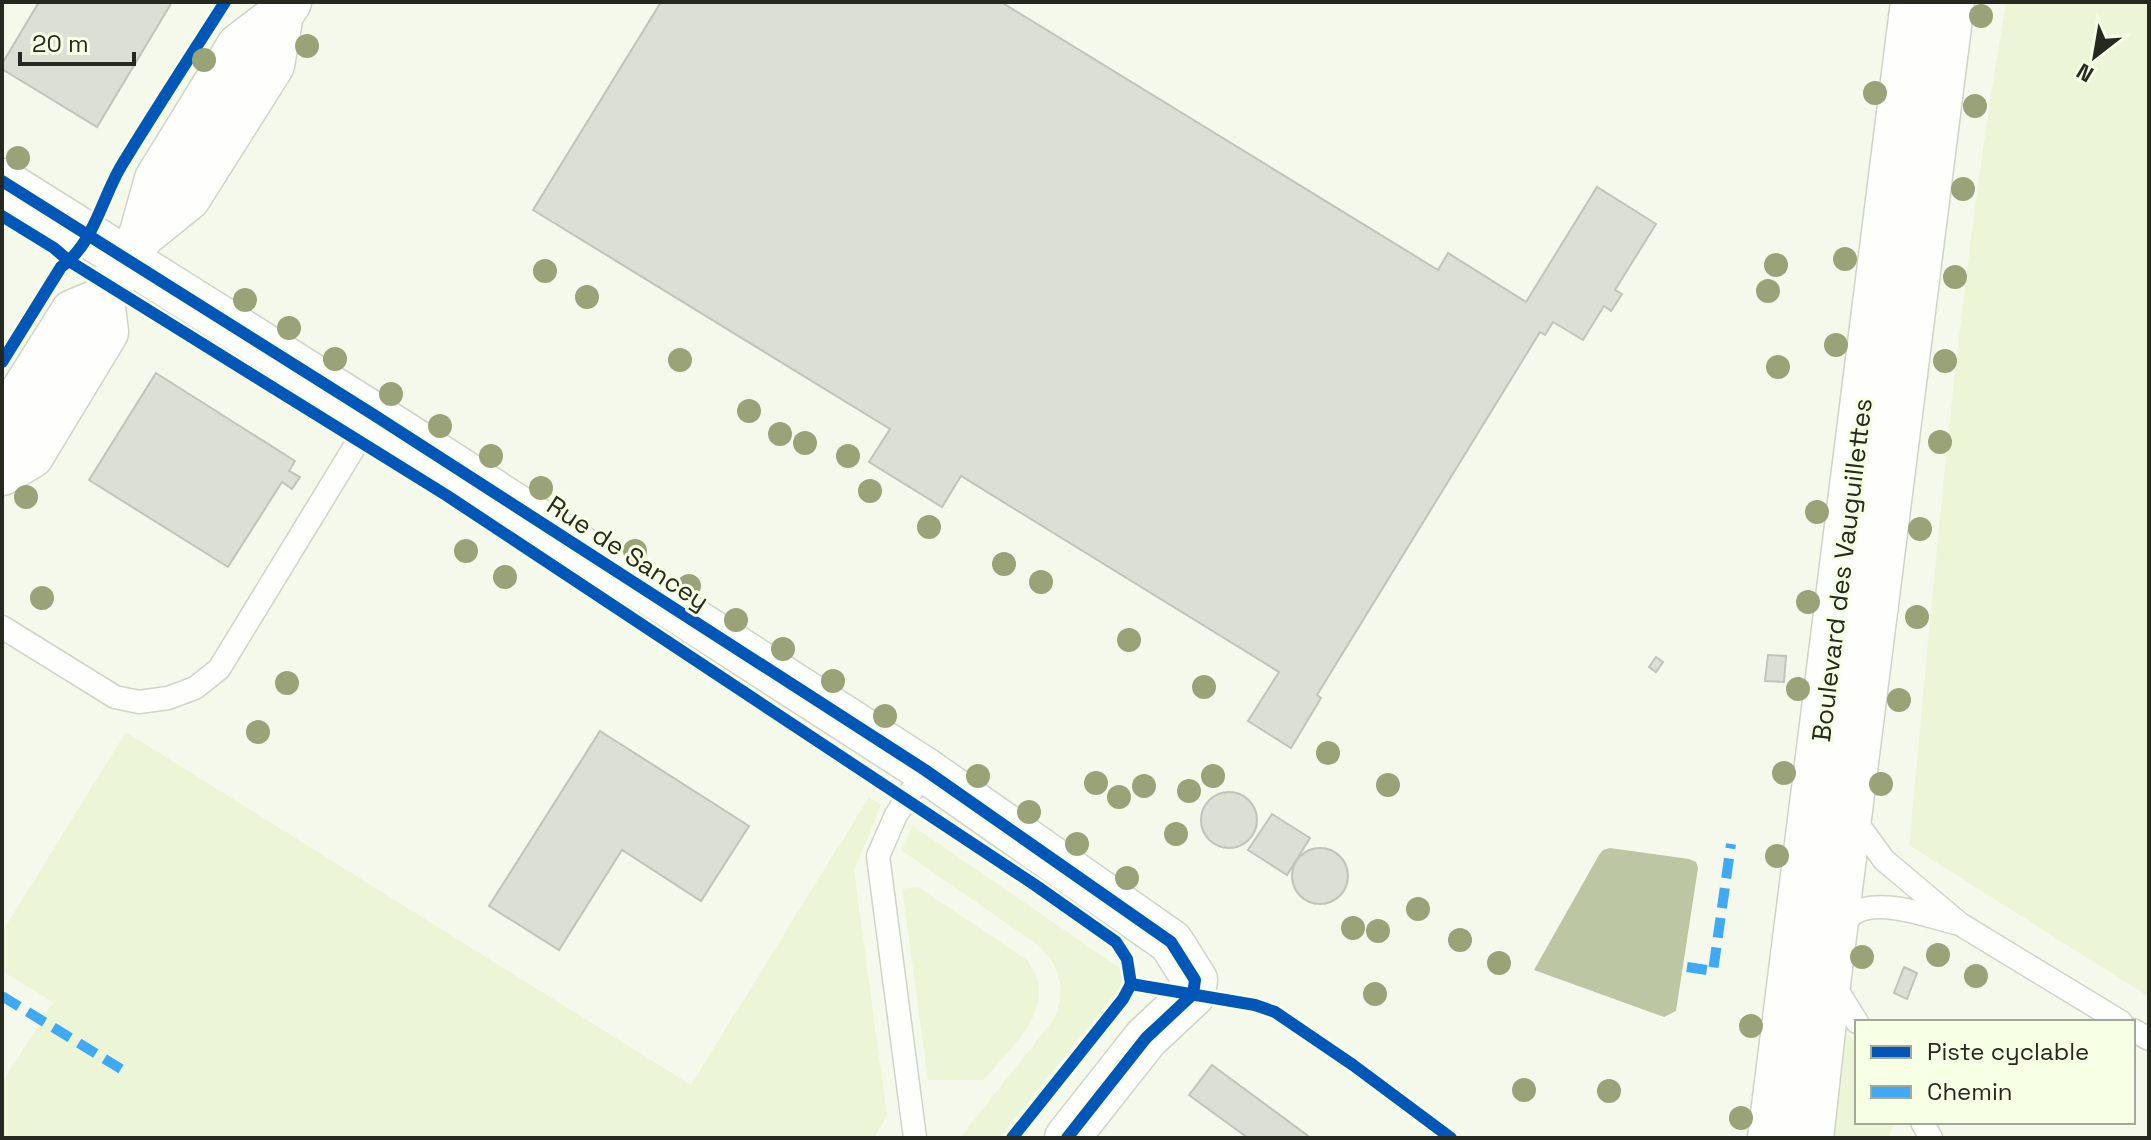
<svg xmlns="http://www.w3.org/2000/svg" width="2151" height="1140" font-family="'Space Grotesk',sans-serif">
	<rect width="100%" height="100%" fill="#f5f9eb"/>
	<g fill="#ecf5d6">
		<path d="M2006 2H2149V997L1909 845C1936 564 1958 281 2006 2Z"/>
		<polygon points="126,732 691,1085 869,797 881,805 854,870 887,1115 874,1138 2,1138 2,1083 53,1002 2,971 2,932"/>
		<path d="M913 826 1121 969 1123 983 999 1138H960L1054 1019C1067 991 1060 966 1038 945L901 850Z"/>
		<path d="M918 887 1027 960C1062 1006 1012 1045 984 1080H928L902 889Z"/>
		<polygon points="1836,1018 1857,1046 1857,1122 1894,1122 1889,1138 1820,1138"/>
	</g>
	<polygon fill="#bcc6a3" points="1610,848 1689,859 1696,862 1698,868 1676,1011 1664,1017 1534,970 1599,855 1603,850"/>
	<g fill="#dcdfd4" stroke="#c1c4ba" stroke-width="2">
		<polygon points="39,2 172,2 97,127 2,69 2,64"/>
		<polygon points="661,2 1001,2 1438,270 1448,253 1526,302 1597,187 1656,224 1615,290 1622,294 1611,311 1604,306 1583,340 1553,322 1545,335 1540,332 1317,695 1321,698 1291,748 1248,721 1279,672 961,476 942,507 869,462 890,429 533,210"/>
		<polygon points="156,373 295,461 289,471 300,477 292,489 282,482 228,567 89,480"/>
		<polygon points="1768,655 1786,656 1784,682 1765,681"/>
		<polygon points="1656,657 1663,662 1656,672 1649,667"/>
		<polygon points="600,731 749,826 701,901 622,850 559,950 489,906"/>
		<circle cx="1229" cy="820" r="28"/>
		<polygon points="1272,814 1310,838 1287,875 1248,850"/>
		<circle cx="1320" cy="876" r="28"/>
		<polygon points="1904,967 1917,973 1907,999 1894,993"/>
		<polygon points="1212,1065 1311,1138 1248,1138 1189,1095"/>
	</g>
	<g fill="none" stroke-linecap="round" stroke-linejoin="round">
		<g stroke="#d0d3c8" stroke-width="25">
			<g id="service">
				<polyline points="2,627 115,697 139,702 168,698 195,688 219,669 374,415"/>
				<polyline points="1851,815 1884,860 1960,924 2121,1022"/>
				<path d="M1839 929C1843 924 1848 918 1853 914 1877 897 1929 916 1955 923"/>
				<polyline points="1832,982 1857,1022"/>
				<polyline points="2133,1030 2149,1039"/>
				<polyline points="1922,1122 1931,1138"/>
				<polyline points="915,1138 878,856 896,815 925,770"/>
			</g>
		</g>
		<g stroke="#d0d3c8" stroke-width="47">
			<g id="minor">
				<polyline points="2,181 374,415 925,770 1171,942 1195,980 1193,994 1146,1038 1067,1138"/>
				<polyline points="141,236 188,198 272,65 281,14"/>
				<polyline points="2,425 73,312 102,300"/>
				<polyline points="2,473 31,456 106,332 102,300 141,236 157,179 239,46 281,14 289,2"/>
			</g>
		</g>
		<g stroke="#d0d3c8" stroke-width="47">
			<g id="tertiary">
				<polyline points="1770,1138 1913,2"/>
				<polyline points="1811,1138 1829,976 1952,2"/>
			</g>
		</g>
		<use href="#service" stroke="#fefefc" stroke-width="22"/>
		<use href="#minor" stroke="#fefefc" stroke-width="44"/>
		<use href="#tertiary" stroke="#fefefc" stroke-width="44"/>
		<g stroke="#3fa9f5" stroke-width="10" stroke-dasharray="20 10" stroke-linecap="butt">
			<polyline points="1687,967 1713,971 1731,844"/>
			<polyline points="2,996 121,1069"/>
		</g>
		<g stroke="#f7ffe5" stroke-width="17">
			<g id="cycleway">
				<polyline points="2,181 374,415 925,770 1171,942 1195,980 1193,994 1146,1038 1067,1138"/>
				<polyline points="2,216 54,248 69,261 446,495 1035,885 1116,942 1127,959 1131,984"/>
				<path d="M2 362 61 267C93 245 102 199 120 168 154 112 190 57 225 2"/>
				<polyline points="1012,1138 1123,999 1131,984 1255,1005 1275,1012 1353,1065 1451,1138"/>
			</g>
		</g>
		<use href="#cycleway" stroke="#0057b8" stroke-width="12"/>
	</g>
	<g fill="#9aa378">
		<circle cx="1981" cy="16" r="12"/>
		<circle cx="307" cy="46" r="12"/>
		<circle cx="204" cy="60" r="12"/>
		<circle cx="1875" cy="93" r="12"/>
		<circle cx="1975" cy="106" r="12"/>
		<circle cx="18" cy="158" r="12"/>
		<circle cx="1963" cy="189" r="12"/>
		<circle cx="1845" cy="259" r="12"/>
		<circle cx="1776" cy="265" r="12"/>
		<circle cx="545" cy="271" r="12"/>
		<circle cx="1955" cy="277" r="12"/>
		<circle cx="1768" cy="291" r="12"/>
		<circle cx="587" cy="297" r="12"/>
		<circle cx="245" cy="300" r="12"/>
		<circle cx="289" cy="328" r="12"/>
		<circle cx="1836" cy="345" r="12"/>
		<circle cx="335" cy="359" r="12"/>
		<circle cx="680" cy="360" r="12"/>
		<circle cx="1945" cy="361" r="12"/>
		<circle cx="1778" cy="367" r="12"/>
		<circle cx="391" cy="394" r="12"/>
		<circle cx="749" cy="411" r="12"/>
		<circle cx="440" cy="426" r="12"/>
		<circle cx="780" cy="434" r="12"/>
		<circle cx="1940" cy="442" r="12"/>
		<circle cx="805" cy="443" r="12"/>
		<circle cx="491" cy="456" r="12"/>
		<circle cx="848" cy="456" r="12"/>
		<circle cx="541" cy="488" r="12"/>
		<circle cx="870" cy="491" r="12"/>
		<circle cx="26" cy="497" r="12"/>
		<circle cx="1817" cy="512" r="12"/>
		<circle cx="929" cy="527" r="12"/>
		<circle cx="1920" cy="529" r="12"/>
		<circle cx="466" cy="551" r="12"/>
		<circle cx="635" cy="551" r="12"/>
		<circle cx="1004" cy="564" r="12"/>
		<circle cx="505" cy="577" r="12"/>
		<circle cx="1041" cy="582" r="12"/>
		<circle cx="689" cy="586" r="12"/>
		<circle cx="42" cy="598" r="12"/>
		<circle cx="1808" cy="602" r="12"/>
		<circle cx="1917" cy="617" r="12"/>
		<circle cx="736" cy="620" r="12"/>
		<circle cx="1129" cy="640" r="12"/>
		<circle cx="783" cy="649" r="12"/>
		<circle cx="833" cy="681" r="12"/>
		<circle cx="287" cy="683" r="12"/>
		<circle cx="1204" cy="687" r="12"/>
		<circle cx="1798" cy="689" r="12"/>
		<circle cx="1899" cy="700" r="12"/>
		<circle cx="885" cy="716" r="12"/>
		<circle cx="258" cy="732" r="12"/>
		<circle cx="1328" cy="753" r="12"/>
		<circle cx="1784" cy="773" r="12"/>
		<circle cx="978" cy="776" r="12"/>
		<circle cx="1213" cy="776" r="12"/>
		<circle cx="1096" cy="783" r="12"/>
		<circle cx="1881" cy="784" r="12"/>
		<circle cx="1388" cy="785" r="12"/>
		<circle cx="1144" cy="786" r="12"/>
		<circle cx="1189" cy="791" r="12"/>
		<circle cx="1119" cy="797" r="12"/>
		<circle cx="1029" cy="812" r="12"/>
		<circle cx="1176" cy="834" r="12"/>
		<circle cx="1077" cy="844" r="12"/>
		<circle cx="1777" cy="856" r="12"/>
		<circle cx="1127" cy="878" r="12"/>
		<circle cx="1418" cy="909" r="12"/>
		<circle cx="1353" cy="928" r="12"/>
		<circle cx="1378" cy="931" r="12"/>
		<circle cx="1460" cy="940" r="12"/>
		<circle cx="1938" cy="955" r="12"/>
		<circle cx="1862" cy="957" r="12"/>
		<circle cx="1499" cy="963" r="12"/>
		<circle cx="1976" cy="976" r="12"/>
		<circle cx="1375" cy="994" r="12"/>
		<circle cx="1751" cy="1026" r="12"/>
		<circle cx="1524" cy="1090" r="12"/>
		<circle cx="1609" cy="1091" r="12"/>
		<circle cx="1741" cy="1118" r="12"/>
	</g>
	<g text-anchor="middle" stroke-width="6" stroke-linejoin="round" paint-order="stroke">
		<g font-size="26" fill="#26291f" stroke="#f7ffe5">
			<text transform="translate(628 553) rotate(33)" y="9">Rue de Sancey</text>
			<text transform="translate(1842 570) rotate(-83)" y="9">Boulevard des Vauguillettes</text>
		</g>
	</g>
	<rect width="2151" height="1140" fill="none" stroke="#26291f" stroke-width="8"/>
	<rect x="1855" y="1020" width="280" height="104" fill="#f7ffe5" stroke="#a3a996" stroke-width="2"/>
	<rect x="1871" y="1046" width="40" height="12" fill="#0057b8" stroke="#a3a996" stroke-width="2"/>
	<text x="1927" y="1060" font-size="24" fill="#26291f">Piste cyclable</text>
	<rect x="1871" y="1086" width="40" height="12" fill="#3fa9f5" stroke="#a3a996" stroke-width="2"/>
	<text x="1927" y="1100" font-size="24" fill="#26291f">Chemin</text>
	<g transform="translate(2095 56) rotate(211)" stroke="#f7ffe5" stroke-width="6" paint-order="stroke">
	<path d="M0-6L14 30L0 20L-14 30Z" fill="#26291f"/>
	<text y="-12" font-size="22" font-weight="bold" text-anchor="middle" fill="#26291f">N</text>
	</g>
	<path d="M20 52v12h114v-12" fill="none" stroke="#26291f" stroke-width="4"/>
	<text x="32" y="52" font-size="24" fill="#26291f" stroke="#f7ffe5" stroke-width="6" paint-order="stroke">20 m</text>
</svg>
